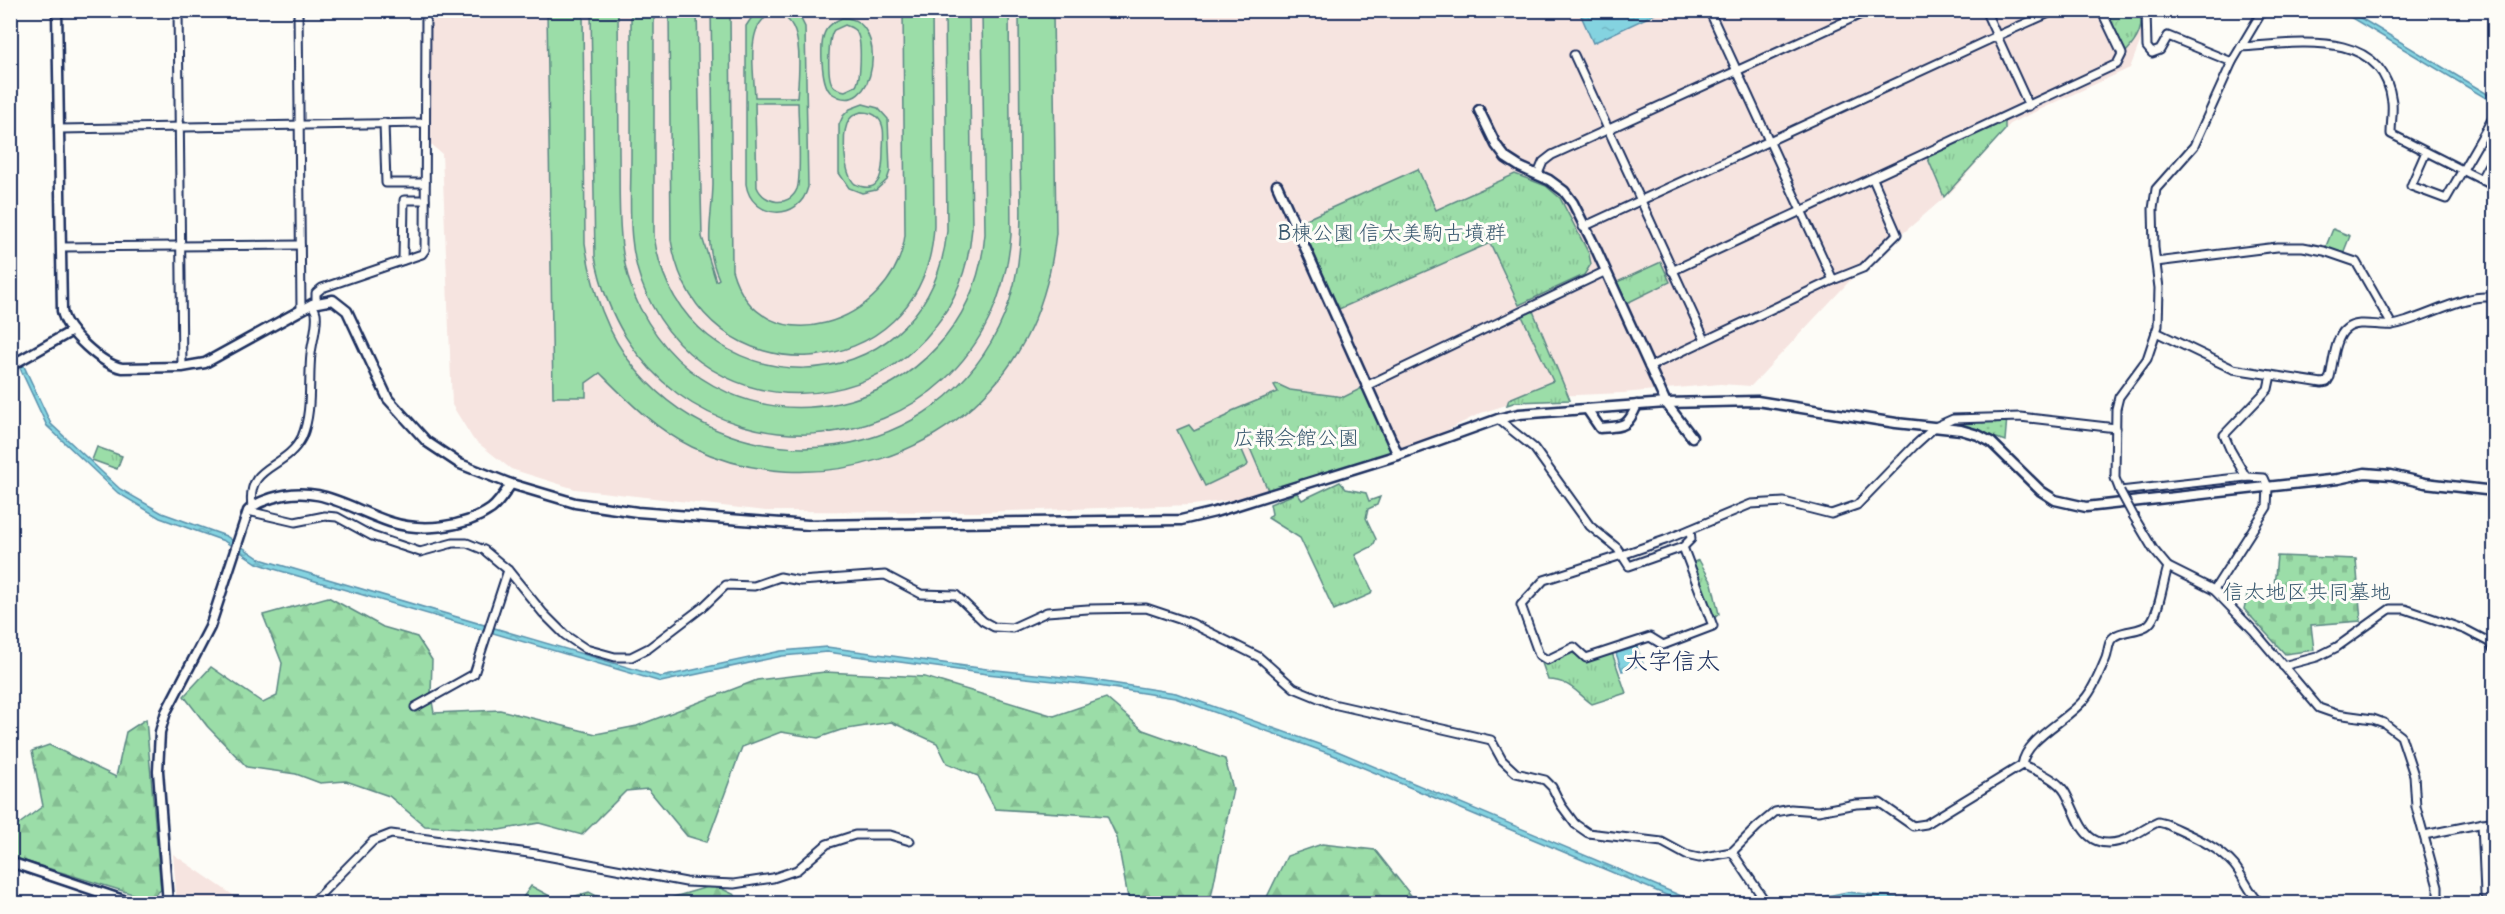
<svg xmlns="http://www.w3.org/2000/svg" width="2505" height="914" font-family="Delius,'Klee One',sans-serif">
	<defs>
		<pattern id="forest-firs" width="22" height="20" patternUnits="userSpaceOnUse" patternTransform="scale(1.5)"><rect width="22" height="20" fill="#9bdda8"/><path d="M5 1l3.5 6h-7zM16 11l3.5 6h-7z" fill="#85be93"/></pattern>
		<pattern id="cemetery-stones" width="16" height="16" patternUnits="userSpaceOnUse" patternTransform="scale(1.5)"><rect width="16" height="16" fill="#9bdda8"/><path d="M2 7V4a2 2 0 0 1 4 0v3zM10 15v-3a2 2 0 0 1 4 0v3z" fill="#85be93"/></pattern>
		<pattern id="park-tufts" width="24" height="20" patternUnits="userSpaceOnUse" patternTransform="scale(1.5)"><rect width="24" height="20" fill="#9bdda8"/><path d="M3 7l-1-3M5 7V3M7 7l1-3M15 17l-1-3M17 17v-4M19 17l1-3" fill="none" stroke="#85be93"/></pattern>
		<pattern id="garden-dots" width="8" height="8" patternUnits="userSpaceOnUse" patternTransform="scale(1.5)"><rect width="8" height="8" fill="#9bdda8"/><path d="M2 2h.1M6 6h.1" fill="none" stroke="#85be93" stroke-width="1.8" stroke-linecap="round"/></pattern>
		<pattern id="water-ripples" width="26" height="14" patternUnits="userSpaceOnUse" patternTransform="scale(1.5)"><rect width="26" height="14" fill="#84d3e0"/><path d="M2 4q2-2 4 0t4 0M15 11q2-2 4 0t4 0" fill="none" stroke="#71b5c3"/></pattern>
	</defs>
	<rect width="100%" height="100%" fill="#fdfcf7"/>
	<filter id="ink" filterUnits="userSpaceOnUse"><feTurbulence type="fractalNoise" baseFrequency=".0167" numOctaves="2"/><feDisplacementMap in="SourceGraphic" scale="12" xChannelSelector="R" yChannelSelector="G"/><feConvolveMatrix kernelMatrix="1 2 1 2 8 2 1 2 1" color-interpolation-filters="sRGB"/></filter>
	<g filter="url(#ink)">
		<g fill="#f6e4e0">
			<polygon points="431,11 2152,11 2130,68 2011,123 1952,191 1857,273 1751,386 1720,384 1623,393 1531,397 1481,413 1398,455 1270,495 1193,505 977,512 766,511 575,489 511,469 473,439 452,405 442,154 429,143"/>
			<polygon points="173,854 230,893 246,903 177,903"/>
		</g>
		<g fill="#9bdda8" stroke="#5b8683" stroke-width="1.5" fill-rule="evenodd">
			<path d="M547 11H583L585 243C592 290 606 334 637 371 741 493 942 466 1004 316 1025 266 1021 213 1020 160 1020 110 1019 60 1019 11H1053L1056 233C1052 270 1043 305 1026 338 964 457 812 505 692 447 655 429 629 402 600 373L586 383V397H553Z"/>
			<path d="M591 11H618C618 58 619 105 619 152 620 205 615 259 640 308 726 474 969 420 985 234L982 11H1009L1011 235C990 488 644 505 595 257Z"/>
			<path d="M631 11H654V236C680 414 928 412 947 231L945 11H969L972 228C957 412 718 456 645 291 626 248 631 202 631 156 631 108 631 59 631 11Z"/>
			<path d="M669 11H697L702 237 716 281 719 279C703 243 712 221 713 185 713 127 712 69 711 11H730L732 270C760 369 895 324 905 235L903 11H932L934 226C926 391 697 403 671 240Z"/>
			<path d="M794 11 800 17 805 27 808 187C799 223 751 219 746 184V26L756 11ZM774 14C806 15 799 74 797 97H755C754 73 744 20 774 14ZM755 103H798C798 120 802 176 797 189 789 208 764 204 757 187Z"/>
			<path d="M842 18C891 15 876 126 830 92 821 82 819 41 826 30 830 24 835 21 842 18ZM845 25C850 27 855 28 857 33 862 41 861 78 856 86L845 91C840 90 835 89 832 84 827 76 828 37 834 30Z"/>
			<path d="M863 104 878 108 888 119 890 171 887 180 876 190 862 193 849 188 839 173V125L843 116 850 109ZM861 112C868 112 874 113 878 118 886 126 883 140 883 150 883 169 882 197 855 184 844 175 842 137 847 124 849 117 854 114 861 112Z"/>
			<polygon points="2333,229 2350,236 2342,256 2324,251"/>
		</g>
		<g fill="url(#forest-firs)" stroke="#5b8683" stroke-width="1.5">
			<polygon points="328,597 383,627 417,637 432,660 431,695 434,713 500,710 596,734 637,726 757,680 825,672 925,677 1054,716 1106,698 1143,730 1225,759 1233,789 1210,902 1129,903 1117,838 1107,816 995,809 978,776 947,763 937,743 891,722 841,730 818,738 781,732 742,747 707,842 687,836 648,789 626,791 582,835 539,823 499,830 425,826 389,796 346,781 320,783 296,774 247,767 207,726 184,696 211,667 263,703 277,696 282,663 263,615"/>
			<polygon points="146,719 161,890 149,899 11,857 11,830 43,806 32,751 49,745 116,777 126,732"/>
			<polygon points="1322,844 1375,850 1417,903 1264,903 1287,856"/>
			<polygon points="714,885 735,895 738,903 645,904 657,902"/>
			<polygon points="531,886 559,901 589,892 610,903 519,903"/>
		</g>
		<polygon fill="url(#cemetery-stones)" stroke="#5b8683" stroke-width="1.5" points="2277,556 2356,559 2361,621 2311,625 2314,650 2285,654 2244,609 2247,595 2268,598 2273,596"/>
		<g fill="url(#park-tufts)" stroke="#5b8683" stroke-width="1.5">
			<path d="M2106 11H2139C2145 27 2137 40 2126 52Z"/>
			<polygon points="2005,117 2005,130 1944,197 1926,154"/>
			<polygon points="1418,169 1436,210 1515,174 1546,186 1560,198 1589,254 1591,264 1584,275 1519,305 1490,243 1339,309 1300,222"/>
			<polygon points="1661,262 1670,282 1627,303 1617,282"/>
			<polygon points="1533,311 1570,400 1516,402 1507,405 1509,399 1553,381 1522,316"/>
			<polygon points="1277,384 1290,390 1344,397 1366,386 1398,455 1270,495 1249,446 1242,450 1248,464 1247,466 1205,486 1177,430 1189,425 1194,431 1227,416 1232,411 1278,392 1274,385"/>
			<polygon points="97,447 122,456 117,469 92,460"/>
			<polygon points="1340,482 1346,489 1366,493 1369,501 1380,497 1377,505 1368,509 1366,518 1376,539 1373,546 1355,555 1372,590 1371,594 1334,610 1300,538 1268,518 1272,514 1270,504 1297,493 1302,500"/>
			<polygon points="1699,560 1712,583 1719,614 1711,621 1689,564"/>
			<path d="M1574 647 1586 658 1611 650 1626 693 1592 704C1577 693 1569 680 1548 680L1542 663Z"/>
		</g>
		<polygon fill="url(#garden-dots)" stroke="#5b8683" stroke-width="1.5" points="2007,417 2005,441 1957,424 1962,419"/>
		<g fill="url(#water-ripples)" stroke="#5a91ac" stroke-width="1.5">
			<polygon points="1653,10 1655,14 1593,43 1579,11"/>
			<polygon points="2340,11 2349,11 2494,98 2494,103"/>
			<polygon points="10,349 22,362 51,424 120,489 162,513 226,536 260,559 661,677 781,651 827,647 987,669 1092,680 1176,693 1335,750 1698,903 1685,903 1333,755 1175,698 1092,685 987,674 827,652 782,656 661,682 274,569 257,563 224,541 160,518 118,493 47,426 18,364 11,355"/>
			<polygon points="1637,647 1643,664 1622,671 1616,653"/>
			<polygon points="1847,892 1950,903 1911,904 1848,897 1816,903 1792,903"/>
		</g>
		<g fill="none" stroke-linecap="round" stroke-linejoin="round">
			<g stroke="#1b2f5e" stroke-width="11">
				<g id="minor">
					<polyline points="178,10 182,367"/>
					<polyline points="298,10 301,310"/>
					<polyline points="1709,10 1833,280"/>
					<polyline points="1985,10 2029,106"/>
					<polyline points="2146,10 2147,47 2152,53 2160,50 2168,36 2232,62"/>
					<polyline points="2491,10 2494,16"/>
					<path d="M2241 47C2293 44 2383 26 2392 102 2393 112 2391 124 2391 134L2494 186"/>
					<polyline points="1574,55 1705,340"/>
					<polyline points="384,123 386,183 425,183"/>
					<polyline points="59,129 424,123"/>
					<polyline points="2426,152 2411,186 2446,199 2494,116"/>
					<polyline points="1538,174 1543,162 1552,155 1870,10"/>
					<polyline points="2481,179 2494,155"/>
					<polyline points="1583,227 1997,36 2056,10"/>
					<polyline points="61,247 300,245"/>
					<polyline points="403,260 404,200 425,200"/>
					<polyline points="2156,262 2277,247 2303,247 2324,251 2356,262 2392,325"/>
					<polyline points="1672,271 2117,64 2122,54 2101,10"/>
					<polyline points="316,302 316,293 322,288 422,254 425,250 426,10"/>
					<path d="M2156 332 2233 369 2322 383 2327 382 2330 377C2333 364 2335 337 2346 329 2358 319 2378 327 2392 325 2420 321 2468 291 2494 298"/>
					<polyline points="1649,367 1833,280 1863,268 1897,234 1873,179"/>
					<polyline points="1366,386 1606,271"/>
					<polyline points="1498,419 1534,448 1590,526 1617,548 1622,555 1665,540 1751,504 1784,502 1831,514 1857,505 1914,446 1935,427 1953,419 2020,417 2116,428"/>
					<polyline points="2246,477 2230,449 2224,435 2268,389 2271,375"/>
					<path d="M252 507C246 463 285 471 302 437 313 411 308 381 311 354 312 342 318 325 316 313 315 309 313 307 312 304"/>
					<path d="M248 511 295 522 325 516 337 517 372 536 420 552 453 543H467L484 550 508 570 543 613 565 635 586 649 615 657H631L649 648 704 606 726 585 754 586 780 577 800 581 885 575 921 594 956 595 983 621 994 627 1012 628 1047 612 1088 609 1146 608 1191 623 1259 657 1294 688 1333 704 1491 740 1502 760 1516 773 1545 780 1552 787 1561 805 1575 824 1588 833 1662 842 1686 855 1699 858 1732 852 1757 827 1775 812 1791 809 1818 811 1856 804 1880 803 1913 826 1926 824 2022 765C2036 770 2056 778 2065 792 2079 816 2082 852 2121 841 2134 837 2146 827 2158 822L2166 824C2189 835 2217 845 2234 865 2244 877 2249 893 2261 904"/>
					<polyline points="2134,517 2153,549 2168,567 2214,590 2254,631 2319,708 2336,714 2373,719 2384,723 2401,736 2414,775 2416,807 2438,887 2438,904"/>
					<polygon points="1683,547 1713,626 1663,645 1650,637 1586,658 1574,647 1547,660 1539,655 1521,605 1544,580 1622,555 1629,566"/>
					<polyline points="1683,547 1691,539 1690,530"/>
					<polyline points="2214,590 2267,507 2268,487 2264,478 2246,477 2120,491 2115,478 2116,409 2119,397 2147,359 2158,326 2159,288 2154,248 2153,209 2156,189 2194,146 2232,62 2263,10"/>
					<polyline points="2283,666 2317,657 2337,647 2390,609 2405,609 2466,630 2489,642 2494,650"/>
					<polyline points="415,707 474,674 508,570"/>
					<path d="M2022 765C2026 737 2070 720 2087 696 2095 685 2101 670 2106 658 2108 653 2108 645 2111 640 2118 629 2140 633 2149 624 2159 615 2163 581 2168 567"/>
					<polyline points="2482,823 2485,894 2494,894"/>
					<polyline points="2424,835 2494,821"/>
					<polyline points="1732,852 1767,904"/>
					<polyline points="311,904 373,841 391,834 536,854 686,882 734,884 773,878 797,870 827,844 855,835 890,835 910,841"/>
				</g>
			</g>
			<g stroke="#1b2f5e" stroke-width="13">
				<g id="tertiary">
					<path d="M57 10 62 311C66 332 102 364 122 368L182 367 205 363 312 304 333 300 347 311 388 399 427 442 460 464 511 484 575 503 637 512 808 525 1181 520 1215 512 1398 455 1498 419 1519 414 1666 403 1757 401 1896 423 1961 430 1978 435 1991 442 2041 491 2055 500 2086 507 2338 479 2365 473 2391 475 2425 483 2494 491"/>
					<polyline points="1479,110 1496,145 1506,158 1520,167 1549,180 1564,191 1573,203 1596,249 1666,403 1692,437"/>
					<polyline points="1277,185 1398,455"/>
					<polyline points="10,366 72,331"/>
					<path d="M1587 409 1600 428C1624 426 1627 428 1637 405"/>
					<polyline points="10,862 135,904"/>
					<path d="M168 904 158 771 160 732 166 712 210 627 248 511C254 504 263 501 272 498 318 483 348 508 390 522 421 532 464 528 491 509 499 503 505 493 511 484"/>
				</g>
			</g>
			<use href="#minor" stroke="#fdfcf7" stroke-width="7"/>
			<use href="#tertiary" stroke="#fdfcf7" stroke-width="8"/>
			<g stroke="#1b2f5e" stroke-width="11" stroke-linecap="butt">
				<polyline id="minor-bridge" points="2120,491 2134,517"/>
			</g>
			<use href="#minor-bridge" stroke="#fdfcf7" stroke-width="7"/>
		</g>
	</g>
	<g text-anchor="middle" stroke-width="6" stroke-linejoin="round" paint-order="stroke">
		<g font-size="21" fill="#3b5a70" stroke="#fdfcf7">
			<text x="1392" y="240">B棟公園 信太美駒古墳群</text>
			<text x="1296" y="445">広報会館公園</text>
			<text x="2307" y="599">信太地区共同墓地</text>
		</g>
		<g font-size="24" fill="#1b2f5e" stroke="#fdfcf7">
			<text x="1672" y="669">大字信太</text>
		</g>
	</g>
	<rect width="2505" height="914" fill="none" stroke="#fdfcf7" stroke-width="36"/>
	<rect x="18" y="18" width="2469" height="878" fill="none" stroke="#1b2f5e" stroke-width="2" filter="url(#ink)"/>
</svg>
